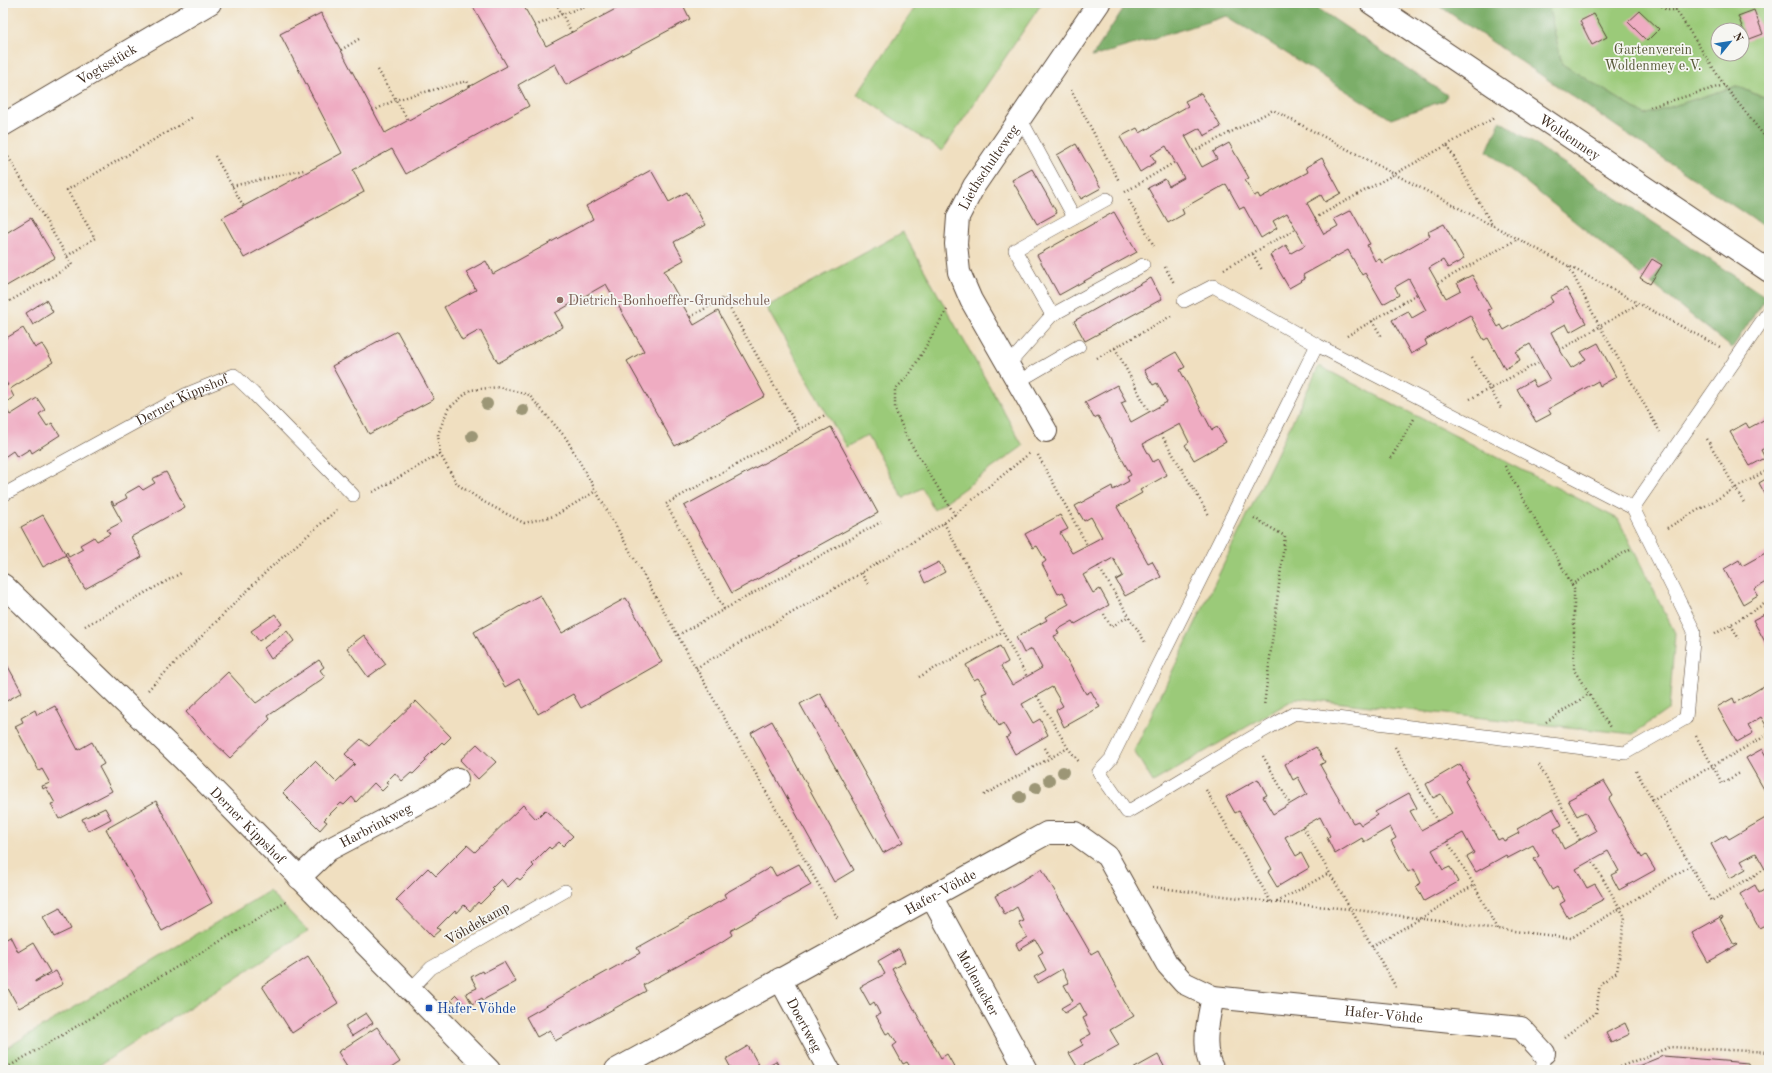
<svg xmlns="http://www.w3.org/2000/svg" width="1772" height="1073" font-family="'Old Standard TT',serif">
	<rect width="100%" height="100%" fill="#f6f6f2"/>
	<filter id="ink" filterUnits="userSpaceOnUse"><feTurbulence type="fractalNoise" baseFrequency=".025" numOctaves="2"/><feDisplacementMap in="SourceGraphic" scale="8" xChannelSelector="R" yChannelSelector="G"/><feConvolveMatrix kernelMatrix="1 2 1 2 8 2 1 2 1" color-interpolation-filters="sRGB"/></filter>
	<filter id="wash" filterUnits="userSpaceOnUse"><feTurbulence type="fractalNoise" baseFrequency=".012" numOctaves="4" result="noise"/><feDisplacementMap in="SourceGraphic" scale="16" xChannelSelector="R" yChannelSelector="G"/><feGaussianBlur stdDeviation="0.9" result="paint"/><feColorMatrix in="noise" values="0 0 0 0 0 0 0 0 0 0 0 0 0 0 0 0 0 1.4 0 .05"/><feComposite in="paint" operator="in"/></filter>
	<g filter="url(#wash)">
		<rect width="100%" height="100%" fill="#f0dfc0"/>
		<g fill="#9bca79" stroke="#6b7a4c" fill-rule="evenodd">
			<polygon points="918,3 1042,3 942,151 857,94"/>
			<path d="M1530 3H1769V100L1737 86 1645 115 1562 64 1548 6ZM1718 30H1742V54H1718Z"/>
			<polygon points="903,232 1023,446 934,510 922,488 903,498 868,435 846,447 766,307"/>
			<polygon points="1319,366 1618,519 1675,633 1669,709 1633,734 1296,698 1153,782 1134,751"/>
			<polygon points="269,891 308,931 92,1070 3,1070 3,1050"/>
		</g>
		<g fill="#7cae69" stroke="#5c6c44">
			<polygon points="1127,3 1310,3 1447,95 1445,100 1391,119 1227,16 1092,57"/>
			<polygon points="1435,3 1530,3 1548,5 1562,64 1645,115 1737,86 1768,100 1769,230"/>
			<polygon points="1500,121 1766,297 1732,348 1487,151"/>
		</g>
		<g id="blocks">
			<g fill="#efacc2">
				<polygon points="471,3 522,3 546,46 627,3 682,3 690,19 566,85 555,64 518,85 529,106 406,174 392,149 353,170 364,192 244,258 222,218 342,153 280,34 321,13 385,133 507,66"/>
				<polygon points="1754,10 1763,34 1747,40 1738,16"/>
				<polygon points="1640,11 1659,29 1647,41 1628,22"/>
				<polygon points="1594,14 1607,37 1592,45 1580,21"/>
				<polygon points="1201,93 1221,127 1204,136 1200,128 1185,136 1202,167 1217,159 1213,152 1229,143 1249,178 1245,180 1254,196 1258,194 1260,198 1308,172 1306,167 1322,158 1341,193 1325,202 1321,195 1307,203 1324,234 1338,226 1334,219 1351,210 1370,244 1367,245 1375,261 1380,259 1382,263 1430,236 1428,232 1444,224 1464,259 1448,268 1443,260 1429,268 1446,298 1461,290 1457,283 1472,275 1491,309 1488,310 1498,327 1501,325 1504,330 1553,302 1550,297 1566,288 1586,323 1570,332 1566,324 1551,332 1560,350 1571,368 1586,359 1581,352 1598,343 1616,377 1600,386 1598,381 1548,409 1551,414 1536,422 1517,389 1532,380 1536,387 1550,380 1530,344 1516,352 1520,360 1505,369 1488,338 1484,340 1470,315 1425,340 1427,345 1411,354 1392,320 1408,311 1412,318 1426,310 1409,279 1395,287 1399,295 1383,304 1365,273 1362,275 1348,250 1303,275 1305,279 1289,288 1270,255 1286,245 1291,253 1305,245 1287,213 1273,221 1277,228 1261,238 1244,207 1240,209 1226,184 1182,209 1184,214 1168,223 1148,188 1165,179 1169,186 1184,178 1166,146 1151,155 1156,162 1140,172 1120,137 1137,128 1140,133 1188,106 1185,101"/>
				<polygon points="1076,144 1101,188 1081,199 1057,155"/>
				<polygon points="1032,169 1057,213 1037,224 1012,180"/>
				<polygon points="651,170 669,202 687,192 705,225 674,242 684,260 664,271 694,325 718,311 765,396 675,446 627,361 644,351 606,284 555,313 563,327 498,363 480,330 462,340 444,307 476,290 466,272 486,261 493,274 593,219 586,206"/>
				<polygon points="1114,212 1137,252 1059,295 1037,255"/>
				<polygon points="31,218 55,258 3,288 3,235"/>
				<polygon points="1652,259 1662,265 1650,284 1640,278"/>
				<polygon points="1151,278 1162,299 1085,341 1074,321"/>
				<polygon points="46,300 53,312 33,325 26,313"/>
				<polygon points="23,328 35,348 42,344 53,362 10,389 14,397 3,404 3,388 8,385 3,378 3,350 5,348 3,340"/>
				<polygon points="397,331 434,399 369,434 332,366"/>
				<polygon points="1176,352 1185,367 1180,370 1212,430 1217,427 1226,442 1194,460 1185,445 1189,442 1180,424 1143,444 1153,462 1159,459 1167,475 1140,490 1142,493 1117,507 1148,563 1152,561 1161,577 1125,596 1116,580 1123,576 1113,558 1083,575 1093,593 1100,589 1109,605 1075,624 1073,621 1057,630 1059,634 1054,636 1086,694 1091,691 1100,707 1064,727 1056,710 1063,706 1052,687 1022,704 1033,723 1040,719 1048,735 1015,754 1006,738 1010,735 1003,723 999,726 982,694 987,692 978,678 974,680 966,665 1000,646 1008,662 1001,666 1012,685 1042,668 1032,649 1024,653 1016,637 1047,620 1045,617 1069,604 1063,592 1058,594 1042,564 1046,561 1037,546 1033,548 1025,534 1060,515 1068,529 1060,533 1072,553 1102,537 1091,517 1084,521 1075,506 1112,486 1113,490 1129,481 1127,477 1131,475 1098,416 1094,418 1085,402 1117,385 1126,401 1121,403 1131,422 1167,402 1157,383 1153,385 1144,370"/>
				<polygon points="37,398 45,410 39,414 47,426 52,423 60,435 32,453 30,449 17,457 13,451 3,458 3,413 7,410 10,415"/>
				<polygon points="1769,417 1769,446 1761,450 1765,458 1750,466 1730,432 1746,423 1749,428"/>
				<polygon points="831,427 878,513 732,593 684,506"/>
				<polygon points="166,472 185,507 131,537 142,557 85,589 65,554 67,552 69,557 83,549 80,545 94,537 97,541 110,534 107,530 122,522 111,502 112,501 114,505 127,498 125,494 139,486 143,490 155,483 152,479"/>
				<polygon points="1769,477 1769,501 1759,483"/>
				<polygon points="43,515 66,555 43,567 21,527"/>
				<polygon points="1769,551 1769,580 1754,589 1758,595 1743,604 1724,569 1739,560 1742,566"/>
				<polygon points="939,562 945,572 925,583 920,572"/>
				<polygon points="540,595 562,633 626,598 662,662 581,708 573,694 538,714 519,679 505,687 474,632"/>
				<polygon points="1768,612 1769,614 1769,649 1753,620"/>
				<polygon points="275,614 282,624 259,641 251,631"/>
				<polygon points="287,631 294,641 271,659 264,648"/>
				<polygon points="364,635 386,664 368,677 347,648"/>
				<polygon points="319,660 324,667 320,670 325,677 268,716 270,719 230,758 207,736 186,712 228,672 256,703"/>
				<polygon points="5,661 22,692 3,703 3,662"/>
				<polygon points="1769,683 1769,730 1761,717 1748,725 1753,733 1737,742 1717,707 1733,698 1735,703"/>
				<polygon points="820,693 903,842 883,853 800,704"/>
				<polygon points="416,701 451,737 444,744 442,742 425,759 426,761 413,774 411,773 402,781 395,773 386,782 389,784 382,791 374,783 356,802 352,797 344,805 341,803 324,820 327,822 320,830 283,793 315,761 336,782 355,764 345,754 361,739 369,746"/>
				<polygon points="55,706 78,750 92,742 104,764 99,767 112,791 59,819 51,804 55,803 46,787 43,789 42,786 50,783 42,769 39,771 15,726 23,722 21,718 35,710 37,715"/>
				<polygon points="772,721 854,870 834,882 751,733"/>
				<polygon points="477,744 496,762 478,779 460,760"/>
				<polygon points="1316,747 1325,762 1320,765 1353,823 1358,821 1361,825 1377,815 1375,812 1409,793 1417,808 1410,811 1421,830 1452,813 1441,794 1433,798 1426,784 1460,764 1468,778 1465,781 1498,840 1502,838 1504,841 1519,833 1517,829 1553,809 1562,825 1554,829 1564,849 1596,831 1585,812 1577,816 1568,800 1604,781 1613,796 1609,799 1642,858 1646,855 1655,870 1619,890 1611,875 1619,871 1608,851 1576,869 1587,888 1595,884 1604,899 1568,918 1560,904 1565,901 1557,887 1552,890 1534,859 1539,856 1533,845 1508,858 1506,855 1476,872 1467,857 1474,853 1463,833 1432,850 1443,870 1450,867 1458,882 1424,901 1416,886 1421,883 1414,869 1408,872 1391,841 1396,838 1390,827 1364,842 1362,838 1335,854 1327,838 1330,836 1320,817 1285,837 1296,856 1301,853 1309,868 1277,887 1268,872 1272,869 1239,811 1235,813 1226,797 1258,779 1267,795 1263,797 1273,814 1307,794 1298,777 1293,780 1285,764"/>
				<polygon points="1762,749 1766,756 1769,755 1769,789 1765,791 1746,758"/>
				<polygon points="156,801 212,903 162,931 106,829"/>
				<polygon points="523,805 536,819 545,810 573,836 563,846 559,842 551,849 549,847 532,864 534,866 520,880 517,878 508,887 501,879 492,888 494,890 480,904 478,902 470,911 464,905 457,913 455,910 437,928 440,930 432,937 396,900 428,868 436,876 467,845 475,852"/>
				<polygon points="105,808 111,819 88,831 82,819"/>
				<polygon points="1769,816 1769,876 1756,853 1741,861 1746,869 1730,878 1711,844 1726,835 1729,839"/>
				<polygon points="799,864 811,885 730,931 732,935 718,944 643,985 646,991 555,1041 550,1030 537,1037 526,1017 640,953 637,948 726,898 724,894 771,867 776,876"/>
				<polygon points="1042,869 1091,954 1098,950 1124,1001 1134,1016 1110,1030 1119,1045 1078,1068 1069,1053 1083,1045 1080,1040 1091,1034 1083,1018 1087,1016 1080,1003 1065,1013 1061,1008 1073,1001 1064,985 1069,983 1062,969 1038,983 1034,977 1046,970 1038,955 1043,952 1036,940 1019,950 1016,944 1027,937 1019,923 1024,921 1017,907 1005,915 995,896"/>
				<polygon points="1755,885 1759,893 1769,887 1769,923 1759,928 1740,894"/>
				<polygon points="60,908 71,929 54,937 43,917"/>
				<polygon points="1722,916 1723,918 1720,919 1734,945 1737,944 1738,945 1708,962 1692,933"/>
				<polygon points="10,936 18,952 33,943 50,972 35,981 35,982 56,971 63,984 19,1008 6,985 3,987 3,940"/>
				<polygon points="899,949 905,962 892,969 941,1058 947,1054 956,1070 912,1070 907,1062 903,1064 893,1046 897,1043 890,1032 886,1034 876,1016 880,1014 874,1002 870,1005 860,987 885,974 878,961"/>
				<polygon points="308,956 338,1003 292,1033 262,986"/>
				<polygon points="504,962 516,982 483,1000 482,998 472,1004 466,993 477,988 471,977 482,971 483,973"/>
				<polygon points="456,995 467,1007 462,1012 451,1000"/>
				<polygon points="366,1013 373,1023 352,1036 345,1026"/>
				<polygon points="1625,1023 1630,1034 1611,1043 1606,1033"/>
				<polygon points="377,1027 400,1062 388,1070 341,1070 347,1066 338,1052"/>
				<polygon points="748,1046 761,1069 776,1061 781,1070 732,1070 726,1059"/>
				<polygon points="1158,1055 1166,1070 1131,1070"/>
				<polygon points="1663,1056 1748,1063 1750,1070 1628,1070"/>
			</g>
		</g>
	</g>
	<g filter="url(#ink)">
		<use href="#blocks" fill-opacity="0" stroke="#564536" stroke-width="1"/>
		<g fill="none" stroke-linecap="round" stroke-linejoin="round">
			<g stroke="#564536" stroke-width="14">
				<g id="service">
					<polyline points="1020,118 1074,217"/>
					<polyline points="1107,199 1015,250 1052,315 1143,265"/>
					<path d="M1184 301 1213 286 1317 345 1111 759 1099 772 1127 812C1184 779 1238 744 1295 713L1625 753 1686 718 1694 631 1633 508"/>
					<polyline points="1317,345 1633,508 1769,311"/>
					<polyline points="1009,364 1052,315"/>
					<polyline points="1019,381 1079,346"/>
					<path id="s1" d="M3 495 187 394 234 375 253 393 353 495"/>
					<polyline points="411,989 431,968 565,891"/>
					<polyline points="1542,1070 1544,1053"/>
				</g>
			</g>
			<g stroke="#564536" stroke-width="24">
				<g id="minor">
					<path id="s2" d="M1371 3 1769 271"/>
					<path id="s3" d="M3 125 210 3"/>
					<path id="s4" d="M1046 431 971 300 959 272 956 244 958 217 974 186 1099 3"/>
					<path id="s5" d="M3 585 183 759 489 1070"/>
					<path id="s6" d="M299 878 328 850 444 789 457 779"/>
					<path id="s7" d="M931 896 1026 1070"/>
					<path id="s8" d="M780 979 829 1070"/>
					<path d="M1213 997C1208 1020 1201 1049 1213 1070"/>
					<path id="s9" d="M616 1070 1047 833H1075L1107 856 1167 964 1184 983 1213 997 1521 1028 1544 1053"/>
				</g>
			</g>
			<g stroke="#564536" stroke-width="2.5" stroke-dasharray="1 3" stroke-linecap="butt">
				<polyline points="556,3 572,33"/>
				<polyline points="1659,3 1666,10 1676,10"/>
				<polyline points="1681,3 1676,10 1724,85 1769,142"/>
				<polyline points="535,26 562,14 597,3"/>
				<polyline points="341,50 359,39"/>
				<polyline points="378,70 408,120"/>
				<polyline points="1071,90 1119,181"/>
				<polyline points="1650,107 1724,85"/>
				<polyline points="373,111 395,100 467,81 470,87"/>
				<polyline points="1447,145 1494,118"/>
				<polyline points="1193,152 1273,110 1491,225"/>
				<polyline points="215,156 244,207"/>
				<polyline points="232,186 304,170"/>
				<polyline points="1125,192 1175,162"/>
				<polyline points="1129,200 1154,246"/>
				<polyline points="1315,218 1447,145 1492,225 1720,347"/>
				<polyline points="1253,254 1262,270"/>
				<polyline points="67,256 95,238 67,190 193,117"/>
				<polyline points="1165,267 1174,283"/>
				<polyline points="1569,267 1599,325 1660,432"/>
				<polyline points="1224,269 1296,229"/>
				<polyline points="1438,283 1516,240"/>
				<polyline points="3,305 72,265 6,153"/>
				<polyline points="947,310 911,372 895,390 895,409 906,436 955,515"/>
				<polyline points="690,317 724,298 799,429"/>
				<polyline points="1372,321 1382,337"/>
				<polyline points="1347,336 1417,294"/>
				<polyline points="1115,348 1149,412"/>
				<polyline points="1560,350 1638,304"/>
				<polyline points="1097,358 1171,316"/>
				<polyline points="1472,358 1501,408"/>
				<polyline points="1470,399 1540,362"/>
				<polyline points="1161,434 1209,515"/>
				<polyline points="1707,439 1744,503"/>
				<polyline points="440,454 457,484 484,502 524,523 554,516 596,491"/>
				<polyline points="1038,455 1087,545"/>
				<polyline points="1391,458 1414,419"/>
				<polyline points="1505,466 1574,588 1574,670 1611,729"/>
				<polyline points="373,492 440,454 438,434 448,409 470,390 499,387 529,395 566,438 838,919"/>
				<polyline points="1254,518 1285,536 1264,706"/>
				<polyline points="944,523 1027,677"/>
				<polyline points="1667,528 1769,469"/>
				<polyline points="1098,566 1145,642"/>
				<polyline points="861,573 868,584"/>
				<polyline points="1571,585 1630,549"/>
				<polyline points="724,609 666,504 825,415"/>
				<polyline points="1104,614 1111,627 1129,616"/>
				<polyline points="1731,625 1739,639"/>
				<polyline points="85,626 183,572"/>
				<polyline points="1715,634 1769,601"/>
				<polyline points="678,635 881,522"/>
				<polyline points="696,668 861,573 944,523 1030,453"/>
				<polyline points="919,677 1002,632"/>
				<polyline points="148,690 269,569 338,509"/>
				<polyline points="1037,696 1068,748 1080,763"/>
				<polyline points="1546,722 1589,694"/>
				<polyline points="1696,736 1722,783 1740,773"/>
				<polyline points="1395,747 1437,821"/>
				<polyline points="1045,748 1051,758"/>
				<polyline points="1263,756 1290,804"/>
				<polyline points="1539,765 1580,840"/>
				<polyline points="1636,771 1711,901 1765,869"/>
				<polyline points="1206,790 1271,902"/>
				<polyline points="984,795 1068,748"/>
				<polyline points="1652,800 1769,734"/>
				<polyline points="1303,827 1397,989"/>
				<polyline points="1447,841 1474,885 1497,929"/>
				<polyline points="1153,887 1271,902 1350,909 1497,929 1571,938 1690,866"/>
				<polyline points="1277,902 1329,873"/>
				<polyline points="1372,946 1420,919 1474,885"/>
				<polyline points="1564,1037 1596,1013 1600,984 1617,972 1625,917 1592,860"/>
				<polyline points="3,1070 288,901"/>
				<polyline points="1612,1070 1670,1047 1769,1052"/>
			</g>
			<use href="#service" stroke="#fff" stroke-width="13"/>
			<use href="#minor" stroke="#fff" stroke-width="22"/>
		</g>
		<g fill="#9c9676">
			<circle cx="487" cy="404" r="6"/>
			<circle cx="523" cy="410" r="6"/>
			<circle cx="472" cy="436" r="6"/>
			<circle cx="1063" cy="772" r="6"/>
			<circle cx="1049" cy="780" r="6"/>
			<circle cx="1036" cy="788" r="6"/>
			<circle cx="1020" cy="797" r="6"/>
		</g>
	</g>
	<circle fill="#8d6e63" stroke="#f6f6f2" stroke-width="1.5" cx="560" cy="300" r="4"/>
	<rect fill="#1a4fb4" stroke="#f6f6f2" stroke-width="1.5" x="425" y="1004" width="8" height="8" rx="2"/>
	<g text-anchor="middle" stroke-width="3.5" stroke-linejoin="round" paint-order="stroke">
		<g font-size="14" fill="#585a39" stroke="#f6f6f2">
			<text x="1653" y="54">Gartenverein<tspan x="1653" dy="16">Woldenmey e.V.</tspan></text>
		</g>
		<g font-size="14" fill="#3b2a1e" stroke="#f6f6f2">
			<text dy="5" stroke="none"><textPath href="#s3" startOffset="120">Vogtsstück</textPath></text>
			<text dy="5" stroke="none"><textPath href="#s2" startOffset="240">Woldenmey</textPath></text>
			<text dy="5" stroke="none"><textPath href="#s4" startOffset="295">Liethschulteweg</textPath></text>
			<text dy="5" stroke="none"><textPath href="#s1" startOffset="203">Derner Kippshof</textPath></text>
			<text dy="5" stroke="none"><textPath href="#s6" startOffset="94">Harbrinkweg</textPath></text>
			<text dy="5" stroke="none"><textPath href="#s5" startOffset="343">Derner Kippshof</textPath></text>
			<text dy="5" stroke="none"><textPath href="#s9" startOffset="370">Hafer-Vöhde</textPath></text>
			<text transform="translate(477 923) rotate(-30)" y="5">Vöhdekamp</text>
			<text dy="5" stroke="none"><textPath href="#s7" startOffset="99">Mollenacker</textPath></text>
			<text dy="5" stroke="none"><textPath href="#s9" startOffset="912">Hafer-Vöhde</textPath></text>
			<text dy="5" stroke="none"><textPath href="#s8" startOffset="52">Doertweg</textPath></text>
		</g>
		<g font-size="14" fill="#785e54" stroke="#f6f6f2" text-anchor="start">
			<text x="568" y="305">Dietrich-Bonhoeffer-Grundschule</text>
		</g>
		<g font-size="14" fill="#164399" stroke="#f6f6f2" text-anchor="start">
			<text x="437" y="1013">Hafer-Vöhde</text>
		</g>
	</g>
	<rect width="1772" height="1073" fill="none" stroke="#f6f6f2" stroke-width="16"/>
	<g transform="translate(1730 42) rotate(60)"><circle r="19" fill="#f6f6f2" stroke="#aba49d"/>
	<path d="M0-3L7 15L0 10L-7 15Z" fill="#1f6fb2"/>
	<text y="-6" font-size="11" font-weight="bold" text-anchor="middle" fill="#3b2a1e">N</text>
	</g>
</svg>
